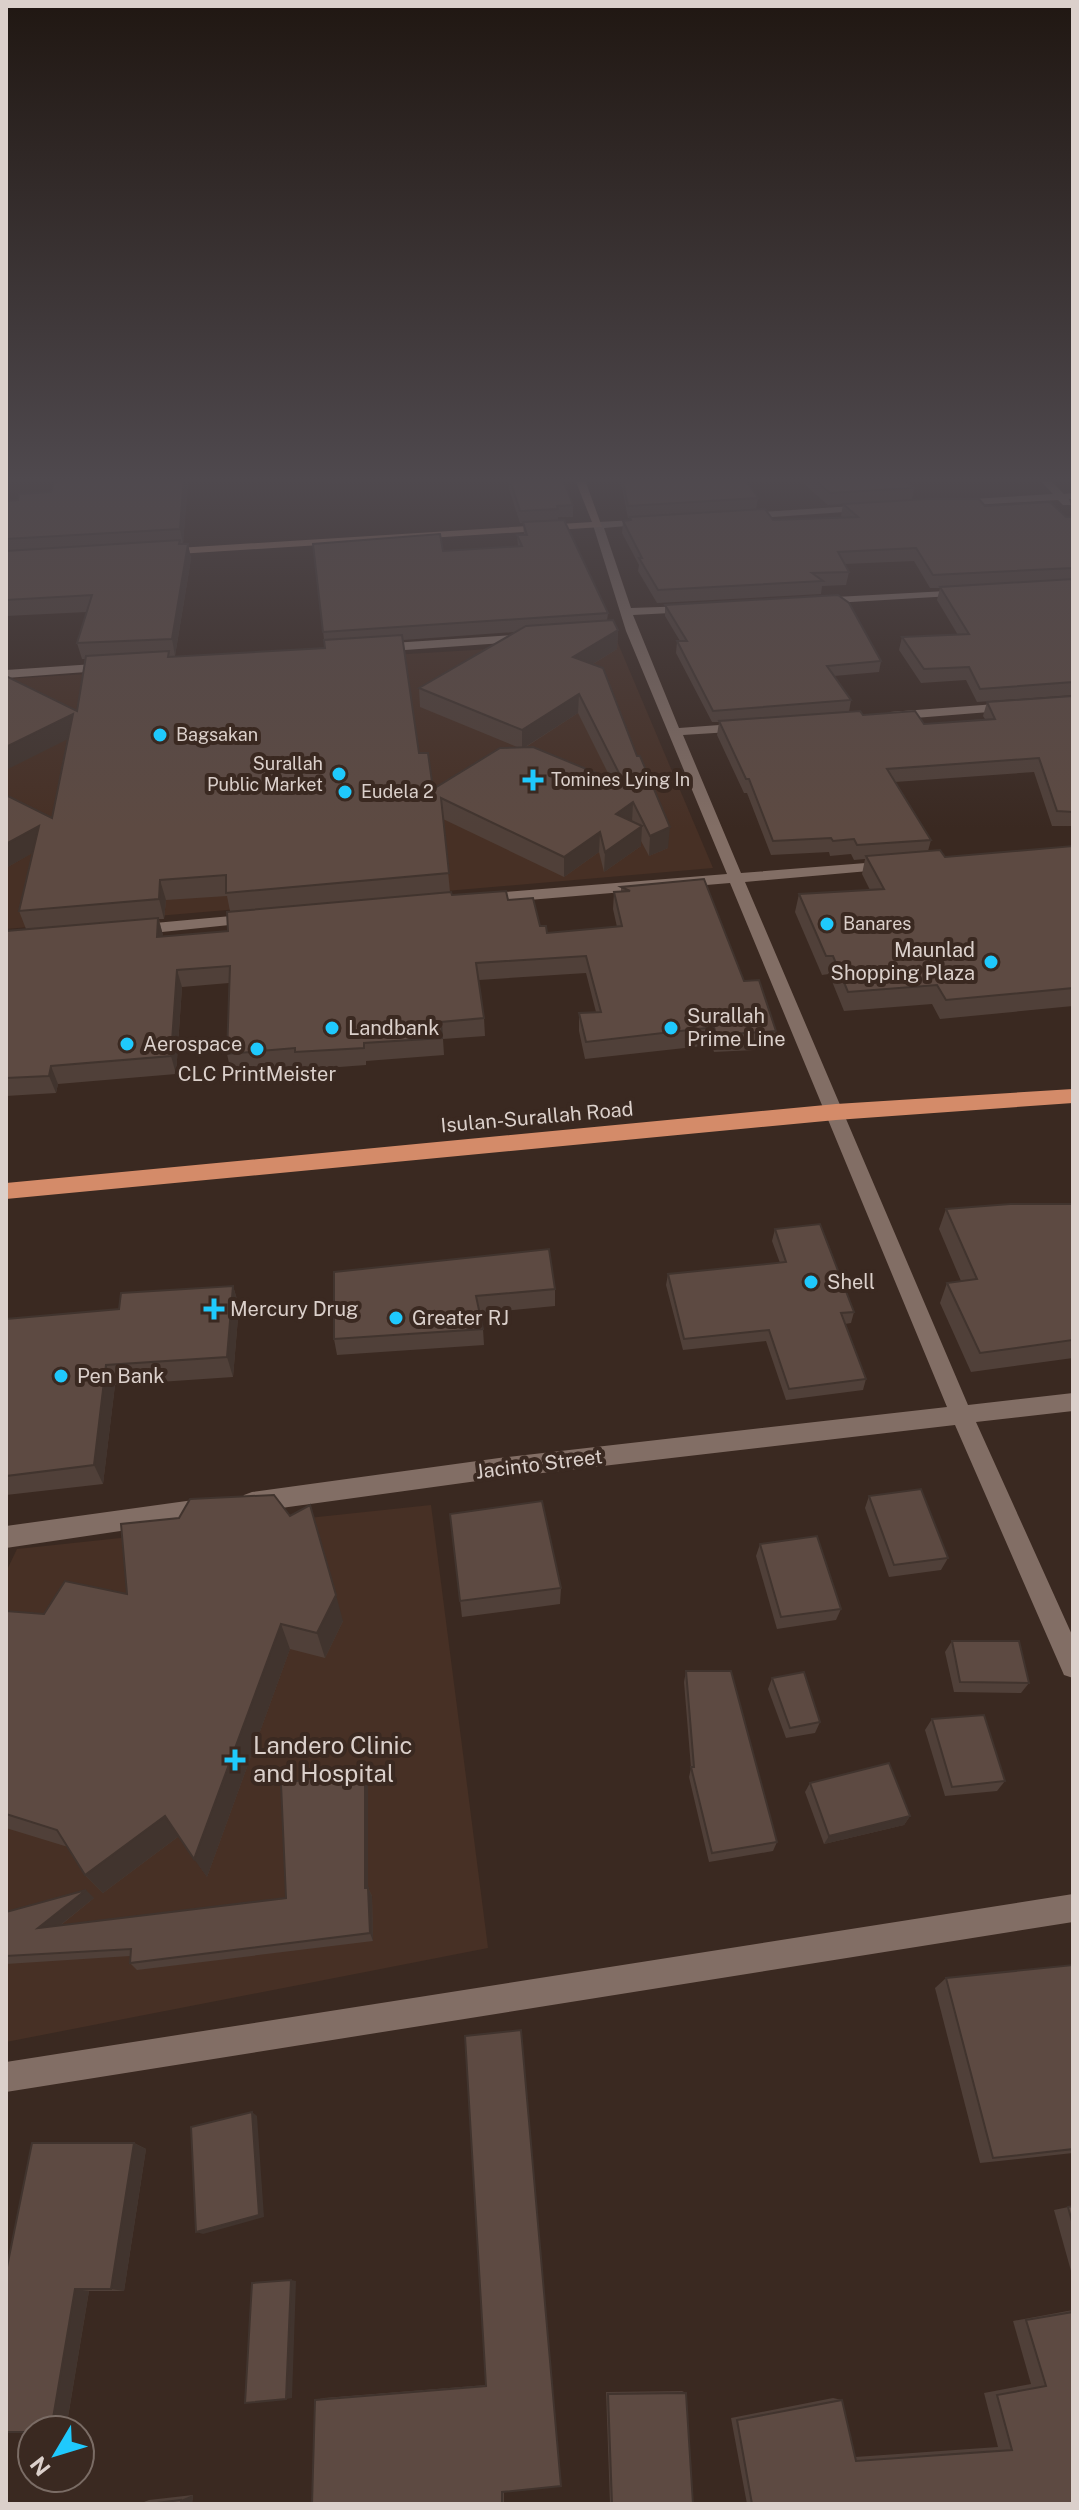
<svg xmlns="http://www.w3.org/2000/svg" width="1079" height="2510" font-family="'Public Sans',sans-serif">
	<rect width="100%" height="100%" fill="#3a2921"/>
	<g fill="#473025">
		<polygon points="617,641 713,868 6,929 6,679"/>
		<polygon points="431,1505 488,1948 6,2042 6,1572 17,1549"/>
	</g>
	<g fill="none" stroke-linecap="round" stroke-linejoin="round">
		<g fill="#826e65" fill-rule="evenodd">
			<polygon points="1037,477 1047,477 1064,494 1073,493 1073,499 1069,499 1071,505 1063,505 1058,500 956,506 951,503 956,500 1053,494"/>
			<polygon points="869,505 873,506 873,510 745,519 740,516 745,513"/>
			<polygon points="653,519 653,523 649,524 604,528 631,608 689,606 695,609 689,612 633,615 679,728 746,723 753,727 746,731 683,735 741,873 891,861 898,865 891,869 745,882 968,1405 1073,1393 1073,1411 976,1422 1073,1637 1073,1678 1064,1675 955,1425 499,1478 252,1512 244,1509 240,1502 244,1495 252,1492 499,1458 947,1407 730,883 480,904 472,899 480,894 727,874 626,631 593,525 598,522"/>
			<polygon points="965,590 969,591 969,595 817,604 811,601 817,598"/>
			<polygon points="528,634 532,635 532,641 377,652 371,648 377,644"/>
			<polygon points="109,663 115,667 113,670 6,678 6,670"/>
			<polygon points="1009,703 1014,704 1014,710 890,720 883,716 890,712"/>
			<polygon points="253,914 259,916 259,922 133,935 125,930 133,925"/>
			<polygon points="208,1498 216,1501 220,1508 216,1515 208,1518 6,1548 6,1526"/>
			<polygon points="1073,1894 1073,1922 6,2092 6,2062"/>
		</g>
		<polygon fill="#9b7766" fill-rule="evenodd" points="574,477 584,477 602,527 162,555 157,552 162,549 592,522"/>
		<polygon fill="#d48b69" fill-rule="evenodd" points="1073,1089 1073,1103 836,1120 6,1199 6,1183 836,1104"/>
	</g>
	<g fill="#504039" fill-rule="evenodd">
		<path d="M63 477H265L264 479 188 482 183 544H188L191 559 175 656 170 657 325 648 313 544 443 551 518 546 517 535H524L523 523H520L509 489V477L573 505V517H558V520L608 613 607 621 618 630 617 649 593 664 668 848 649 856 641 841V846L604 872 599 852 564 877 443 819 450 892 452 895 508 900 547 933 617 927 613 909 614 892H621V887L704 879 744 981 776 1031 773 1049 714 1052 712 1045 585 1059 579 1031V1013L596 1012 586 973 479 980 484 1018 485 1036 443 1039 444 1055 366 1061V1065L299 1070 298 1066 231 1072 227 1054 229 983 182 987 176 1074 58 1084 56 1093 6 1096V931L26 929 19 911 32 853 6 868V795L52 818 77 711 85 659H82L77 643 87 612 6 616V501L18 500 51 492ZM515 632 419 688 420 707 517 747 433 789 419 753 403 640ZM578 713 611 779 526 747ZM227 896 230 911 228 931 163 936 159 919H164L166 900Z"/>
		<polygon points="324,477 396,477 396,482 325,483"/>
		<polygon points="620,477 744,477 758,498 756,509 773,520 842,517 841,516 843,504 828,505 796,477 901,477 914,488 912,500 985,506 1073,518 1073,695 977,702 966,680 921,683 899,650 902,637 958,635 937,600 940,588 930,588 914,561 844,564 849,572 846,585 822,586 821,594 657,603 638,571 639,565 622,533 623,521 630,520 630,518 628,518"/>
		<polygon points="665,605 881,661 879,672 834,676 851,700 849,712 863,715 924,724 985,719 983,716 987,702 1073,696 1073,826 1052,826 1034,772 895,782 931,840 928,851 945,857 1073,846 1073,1006 940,1019 932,1004 844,1011 829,974 822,975 795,912 799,894 870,890 862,874 865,859 854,860 851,854 830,856 829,852 771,855 747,793 744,793 717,735 719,722 712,722 676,653 677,641 680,641 665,616"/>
		<polygon points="1073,1204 1073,1358 971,1372 940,1303 947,1283 961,1281 939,1229 946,1209"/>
		<polygon points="775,1229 854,1312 851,1323 845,1324 866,1379 863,1390 786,1400 766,1341 683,1350 666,1285 668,1274 780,1263 772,1241"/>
		<polygon points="334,1272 555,1289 555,1306 480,1313 483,1329 484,1345 337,1355 334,1339"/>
		<polygon points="233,1286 239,1306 233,1377 115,1385 103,1484 6,1495 6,1319 119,1309"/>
		<polygon points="869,1496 948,1558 941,1570 889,1577 865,1508"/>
		<polygon points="450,1514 561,1588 560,1604 462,1617"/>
		<polygon points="760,1544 841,1609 836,1620 777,1629 756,1556"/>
		<polygon points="127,1594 343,1621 325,1658 290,1649 207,1877 179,1836 103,1893 85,1875 68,1847 6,1828 6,1611 44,1614"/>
		<polygon points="952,1641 1029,1683 1021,1693 954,1692 945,1652"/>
		<polygon points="686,1671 777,1842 773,1851 709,1862 689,1777 691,1768 684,1682"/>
		<polygon points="772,1678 820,1722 815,1733 786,1738 768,1689"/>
		<polygon points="932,1719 1005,1781 997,1791 945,1796 925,1730"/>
		<polygon points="368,1777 368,1888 372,1896 373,1941 137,1970 130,1963 130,1956 6,1964 6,1912 94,1898 61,1925 286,1898"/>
		<polygon points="810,1783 910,1816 904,1825 824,1844 805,1792"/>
		<polygon points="1073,1965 1073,2153 980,2163 935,1988 946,1978"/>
		<polygon points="134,2143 146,2149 124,2291 89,2291 66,2429 32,2430 6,2432"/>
		<polygon points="1073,2206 1073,2278 1054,2210"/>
		<polygon points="1073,2310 1073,2504 747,2504 731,2418 833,2398 842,2400 855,2457 998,2447 984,2393 1031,2384 1013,2321"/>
		<polygon points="486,2385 504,2492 504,2504 315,2400 324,2398"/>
		<polygon points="682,2391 686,2393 693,2504 610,2504 606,2392"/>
		<polygon points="193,2495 192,2504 139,2504 149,2500"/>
	</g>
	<g fill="#41342e">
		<polygon points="184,477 187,477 188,482 183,544 180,529"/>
		<polygon points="188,544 191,559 175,656 172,639"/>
		<polygon points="618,630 617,649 573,676 573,657"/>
		<polygon points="579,694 578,713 522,749 522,730"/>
		<polygon points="73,714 78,734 6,770 6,747"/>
		<polygon points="633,802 632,822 616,814"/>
		<polygon points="39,826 45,846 6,868 6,844"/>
		<polygon points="642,826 641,846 604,872 605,852"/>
		<polygon points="670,827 668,848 649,856 650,836"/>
		<polygon points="600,832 599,852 564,877 564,857"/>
		<polygon points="160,880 166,900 164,919 159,899"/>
		<polygon points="158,918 163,935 161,954 157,937"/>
		<polygon points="177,970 182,987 176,1074 171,1056"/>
		<polygon points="51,1066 58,1084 56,1093 49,1076"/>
		<polygon points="233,1286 239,1306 233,1377 227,1357"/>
		<polygon points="106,1365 115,1385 103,1484 94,1465"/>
		<polygon points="336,1595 343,1621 325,1658 317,1633"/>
		<polygon points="281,1624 290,1649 207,1877 194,1859"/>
		<polygon points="365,1768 368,1777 368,1896 365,1888"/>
		<polygon points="165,1816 179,1836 103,1893 85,1875"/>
		<polygon points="910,1816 904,1825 824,1844 829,1836"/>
		<polygon points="368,1888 372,1896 373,1941 370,1933"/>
		<polygon points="86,1890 94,1898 48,1935 38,1928"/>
		<polygon points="252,2112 257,2116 264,2217 203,2234 196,2232"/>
		<polygon points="134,2143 146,2149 124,2291 111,2289"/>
		<polygon points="291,2280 296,2281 292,2398 286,2399"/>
		<polygon points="75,2289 89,2291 66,2429 51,2430"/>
		<polygon points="193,2495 192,2504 181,2504 181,2500"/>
	</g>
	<g fill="#5d4a42" stroke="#41342e" stroke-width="2">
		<polygon points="63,477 184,477 180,529 6,539 6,501 18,500 19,494 51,492 54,482 59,481"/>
		<polygon points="509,477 562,477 573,505 557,506 558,509 520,511"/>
		<polygon points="622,477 744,477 758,498 628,506"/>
		<polygon points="811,477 901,477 914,488 830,493"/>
		<polygon points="928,499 979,499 985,506 1050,502 1066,517 1072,517 1073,518 1073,568 933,575 916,548 838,552 849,572 812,573 823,581 658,590 639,558 642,558 623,521 631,520 630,517 765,509 773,520 858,517 843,504"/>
		<polygon points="564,520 608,613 323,632 313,544 440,534 443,551 522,546 517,535 527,535 523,522"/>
		<polygon points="180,540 179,544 188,544 172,639 77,643 92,595 6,600 6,551"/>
		<polygon points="1073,579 1073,682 980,689 969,667 924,669 902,637 969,634 940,587"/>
		<polygon points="838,595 849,603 881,661 827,666 851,700 713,711 677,641 687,641 665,605"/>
		<polygon points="613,620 618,630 573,657 603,668 637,756 640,756 670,827 650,836 633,802 616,814 642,826 605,852 600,832 564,857 441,798 449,873 226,893 226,875 160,880 159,899 19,911 39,826 6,844 6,795 52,818 73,714 6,747 6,676 77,711 86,656 169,651 168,657 325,648 324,640 402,635 419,753 428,753 433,789 500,748 533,747 625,785 579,694 522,730 419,688 526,626"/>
		<polygon points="1073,696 1073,812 1057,811 1039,758 887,769 931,840 857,845 854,839 833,841 831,838 773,841 749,779 746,779 719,721 860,711 863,715 915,711 924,724 995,719 987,702"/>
		<polygon points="1073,846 1073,988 946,1000 937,985 848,992 833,956 826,956 799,894 884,889 866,856 940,850 945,857"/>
		<polygon points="704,879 744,981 759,980 776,1031 716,1035 714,1027 586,1042 579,1013 601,1012 586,956 476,963 484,1018 441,1022 442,1038 364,1043 364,1048 295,1052 295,1048 227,1054 230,966 177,970 171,1056 51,1066 49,1076 6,1078 6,931 158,918 157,937 228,931 227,912 451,892 452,895 506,891 508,900 533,898 540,926 546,926 547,933 622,926 614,892 630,891 621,887"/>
		<polygon points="1010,1204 1073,1204 1073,1340 980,1353 947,1283 977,1279 946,1209"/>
		<polygon points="820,1224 854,1312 841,1313 866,1379 789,1389 769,1330 684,1339 668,1274 786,1262 775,1229"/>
		<polygon points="549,1249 555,1289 476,1296 483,1329 334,1339 334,1272"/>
		<polygon points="233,1286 227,1357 106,1365 94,1465 6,1476 6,1319 119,1309 121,1293"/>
		<polygon points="921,1489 948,1558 894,1565 869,1496"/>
		<polygon points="274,1495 290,1516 310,1505 336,1595 317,1633 281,1624 194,1859 165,1816 85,1875 57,1830 6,1814 6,1611 44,1614 65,1581 127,1594 121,1524 179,1518 190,1499"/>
		<polygon points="542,1501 561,1588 460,1601 450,1514"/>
		<polygon points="817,1536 841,1609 781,1617 760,1544"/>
		<polygon points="952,1641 1019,1641 1029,1683 960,1682"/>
		<polygon points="686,1671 731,1671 777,1842 712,1853 691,1767 694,1767"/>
		<polygon points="804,1672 820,1722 790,1728 772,1678"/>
		<polygon points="984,1715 1005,1781 952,1787 932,1719"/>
		<polygon points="889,1763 910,1816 829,1836 810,1783"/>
		<polygon points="365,1768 365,1888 368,1888 370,1933 130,1963 131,1949 6,1956 6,1912 86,1890 38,1928 286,1898 281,1784"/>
		<polygon points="1073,1965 1073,2149 993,2158 946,1978"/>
		<polygon points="521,2030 561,2486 502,2492 502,2504 312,2504 315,2400 486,2386 465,2036"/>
		<polygon points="252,2112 259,2215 196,2232 191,2127"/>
		<polygon points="32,2143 134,2143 111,2289 75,2289 51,2430 32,2430 32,2432 6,2432 6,2272"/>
		<polygon points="1073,2206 1073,2225 1068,2207"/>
		<polygon points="291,2280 286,2399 245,2403 252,2283"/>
		<polygon points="1073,2312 1073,2504 752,2504 737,2420 842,2400 856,2461 1012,2450 997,2395 1046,2386 1026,2320"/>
		<polygon points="686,2393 693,2504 612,2504 608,2394"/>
		<polygon points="181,2500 181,2504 149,2504"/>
	</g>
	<linearGradient id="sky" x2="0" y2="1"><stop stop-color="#201712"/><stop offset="0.58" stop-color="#4f494e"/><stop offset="1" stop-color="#4f494e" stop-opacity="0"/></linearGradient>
	<rect width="1079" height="828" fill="url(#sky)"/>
	<g fill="#1fc9fd" stroke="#3a2921" stroke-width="3">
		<circle cx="160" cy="735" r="8"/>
		<circle cx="339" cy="774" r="8"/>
		<path d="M529 768h8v8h8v8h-8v8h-8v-8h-8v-8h8z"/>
		<circle cx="345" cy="792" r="8"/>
		<circle cx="827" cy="924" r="8"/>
		<circle cx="991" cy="962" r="8"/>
		<circle cx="332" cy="1028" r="8"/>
		<circle cx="671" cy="1028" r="8"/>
		<circle cx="127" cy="1044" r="8"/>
		<circle cx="257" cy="1049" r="8"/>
		<circle cx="811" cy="1282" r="8"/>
		<path d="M210 1297h8v8h8v8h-8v8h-8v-8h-8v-8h8z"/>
		<circle cx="396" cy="1318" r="8"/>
		<circle cx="61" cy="1376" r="8"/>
		<path d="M231 1748h8v8h8v8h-8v8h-8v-8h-8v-8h8z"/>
	</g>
	<g text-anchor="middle" stroke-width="8" stroke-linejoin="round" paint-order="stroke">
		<g font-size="18" fill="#dbd0cb" stroke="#3a2921" text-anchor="start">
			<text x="176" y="741">Bagsakan</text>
			<text x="323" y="770" text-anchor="end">Surallah<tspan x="323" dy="21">Public Market</tspan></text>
			<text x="551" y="786">Tomines Lying In</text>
			<text x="361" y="798">Eudela 2</text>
			<text x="843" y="930">Banares</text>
		</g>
		<g font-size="20" fill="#dbd0cb" stroke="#3a2921" text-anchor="start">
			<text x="975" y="957" text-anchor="end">Maunlad<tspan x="975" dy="23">Shopping Plaza</tspan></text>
			<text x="687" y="1023">Surallah<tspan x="687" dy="23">Prime Line</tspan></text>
			<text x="348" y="1035">Landbank</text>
			<text x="143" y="1051">Aerospace</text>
			<text x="257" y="1081" text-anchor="middle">CLC PrintMeister</text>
			<text x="827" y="1289">Shell</text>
			<text x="230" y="1316">Mercury Drug</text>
			<text x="412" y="1325">Greater RJ</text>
			<text x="77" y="1383">Pen Bank</text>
		</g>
		<g font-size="20" fill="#dbd0cb" stroke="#3a2921">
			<text transform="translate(537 1117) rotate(-5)" y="7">Isulan-Surallah Road</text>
			<text transform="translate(539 1464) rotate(-7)" y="7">Jacinto Street</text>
		</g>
		<g font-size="24" fill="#dbd0cb" stroke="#3a2921" text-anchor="start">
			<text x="253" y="1754">Landero Clinic<tspan x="253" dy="28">and Hospital</tspan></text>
		</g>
	</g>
	<rect width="1079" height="2510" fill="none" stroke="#dbd0cb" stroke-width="16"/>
	<g transform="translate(56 2454) rotate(232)"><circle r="38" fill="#3a2921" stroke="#7a6c65" stroke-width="2"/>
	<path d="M0-6L14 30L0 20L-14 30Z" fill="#1fc9fd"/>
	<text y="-12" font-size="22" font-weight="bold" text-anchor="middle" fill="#dbd0cb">N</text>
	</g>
</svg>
